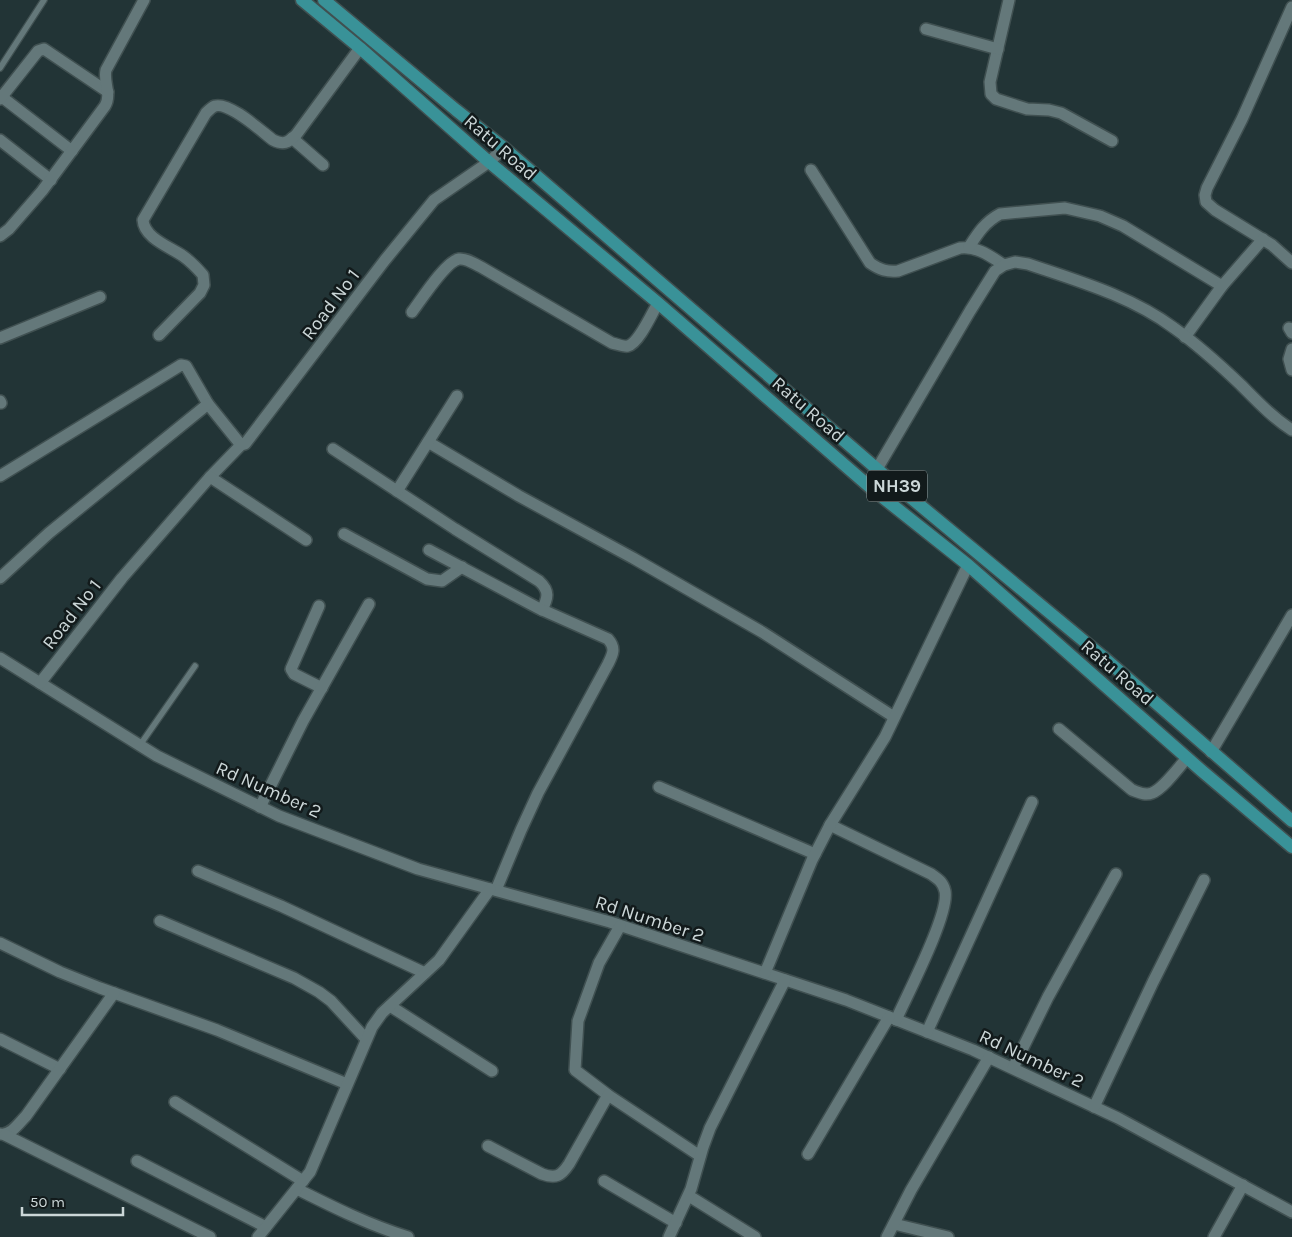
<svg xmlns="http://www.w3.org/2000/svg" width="1292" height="1237" font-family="Karla,sans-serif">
	<rect width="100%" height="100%" fill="#223436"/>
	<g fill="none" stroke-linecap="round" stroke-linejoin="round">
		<g stroke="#405051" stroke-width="8">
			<g id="lane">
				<polyline points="0,68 44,0"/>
				<polyline points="140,745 195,666"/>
			</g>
		</g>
		<g stroke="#405051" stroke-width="14">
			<g id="street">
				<polyline points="1009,0 990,82 991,94 996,99 1027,109 1049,110 1061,113 1112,141"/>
				<polyline points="1292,7 1242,119 1207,188 1205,195 1206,202 1215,210 1272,245 1292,263"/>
				<polyline points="926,29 998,49"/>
				<polyline points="2,97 72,151"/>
				<polyline points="0,99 38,51 44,49 108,92"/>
				<polyline points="292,138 323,165"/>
				<polyline points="0,140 51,180"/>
				<path d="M811 170 870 263C880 270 887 272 898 271L960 248C977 246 990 256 1004 265"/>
				<path d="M0 236 9 229 42 191 105 106C112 94 103 82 106 70L144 0"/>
				<path d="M969 247C978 233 985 222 1000 214L1065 208 1100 216 1123 226 1222 286"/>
				<path d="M412 312C421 300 446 261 459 259 467 258 474 264 481 267L612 343C617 344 623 347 628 346 639 343 652 313 658 303"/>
				<polyline points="1289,328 1292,333"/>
				<path d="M159 335 200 293 204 285 203 275C197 268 190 261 183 256 170 247 144 238 143 220L206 113C208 111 212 107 215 106 230 102 261 131 273 140 283 145 288 143 296 135L360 48"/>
				<polyline points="1185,337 1222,286 1263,239"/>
				<polyline points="0,338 100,297"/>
				<polyline points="1292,349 1289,359 1292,370"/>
				<polyline points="0,401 1,403"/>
				<polyline points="428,442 519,496 633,558 762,632 894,717"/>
				<path d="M333 449 455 529 539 581C550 591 548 598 542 610"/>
				<path d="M877 469 970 311 995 271 1004 265 1015 262 1028 264C1078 281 1131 296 1174 328 1198 345 1220 365 1241 385 1257 401 1273 418 1292 430"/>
				<polyline points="0,476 181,365 186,366 208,404 241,445"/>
				<polyline points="210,477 241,445 245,444 385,260 434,200 489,162 504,148"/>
				<polyline points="397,491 457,396"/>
				<polyline points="344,534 427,579 442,581 462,567"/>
				<path d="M429 550 538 608 608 639C616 648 613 654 608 664L538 793 521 830 496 890"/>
				<polyline points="0,578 49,533 208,404"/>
				<polyline points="319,606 291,669 294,674 322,688"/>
				<polyline points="0,658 157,756 279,816 418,869 610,922 846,1000 973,1050 1118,1118 1292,1212"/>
				<polyline points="40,683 122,578 210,477 306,540"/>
				<path d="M1059 729 1132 790C1138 792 1145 796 1152 793 1163 789 1179 767 1187 758"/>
				<polyline points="1211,752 1292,615"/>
				<polyline points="659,787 815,854"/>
				<polyline points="260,807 303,721 369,604"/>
				<path d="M830 825 931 874C938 879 943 882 945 891 950 913 907 995 896 1020"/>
				<polyline points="198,871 281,906 425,973"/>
				<polyline points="160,921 294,978 319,992 331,1001 366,1039"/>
				<polyline points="620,926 599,963 578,1021 575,1070 608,1095 700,1156"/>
				<polyline points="0,943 60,972 100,988 217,1030 347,1084"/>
				<polyline points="765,973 812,860 830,825 885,737 968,565"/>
				<polyline points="390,1006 492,1071"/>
				<polyline points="927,1032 1032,802"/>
				<polyline points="0,1039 60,1069"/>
				<polyline points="1013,1068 1048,997 1116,874"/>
				<polyline points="175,1102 303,1181"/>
				<polyline points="1094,1107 1153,982 1204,880"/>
				<path d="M0 1134C11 1136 19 1123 26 1116L114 993"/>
				<polyline points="5,1135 210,1237"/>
				<path d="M488 1146 542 1174C556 1179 561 1176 569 1164L608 1095"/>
				<polyline points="808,1154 889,1017"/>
				<polyline points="137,1161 266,1227"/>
				<polyline points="604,1181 676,1223"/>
				<path d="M297 1189C333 1207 369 1225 408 1237"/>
				<polyline points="689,1196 755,1237"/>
				<polyline points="894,1224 948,1237"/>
				<polyline points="258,1237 310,1172 372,1027 382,1013 439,960 490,889"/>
				<polyline points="669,1237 691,1189 703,1147 710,1128 785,980"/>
				<polyline points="887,1237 911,1190 989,1057"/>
				<polyline points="1214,1237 1243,1185"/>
			</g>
		</g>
		<g stroke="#405051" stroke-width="15">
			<g id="primary">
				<polyline points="302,0 360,48 489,162 658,303 871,488 968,565 1202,771 1292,847"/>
				<polyline points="324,0 456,110 504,148 898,487 1102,656 1292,821"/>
			</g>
		</g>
		<use href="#lane" stroke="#64787a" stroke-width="5.5"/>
		<use href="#street" stroke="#64787a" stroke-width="11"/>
		<use href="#primary" stroke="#399298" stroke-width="12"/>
	</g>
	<g text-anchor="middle" stroke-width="5" stroke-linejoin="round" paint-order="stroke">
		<rect fill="#121a1b" stroke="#949e9f" stroke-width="1" x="867" y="470.5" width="60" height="31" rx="4"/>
		<g font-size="18" font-weight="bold" fill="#ccd7d8">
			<text x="897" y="492">NH39</text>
		</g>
		<g font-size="19" fill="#ccd7d8" stroke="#121a1b">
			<text transform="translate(501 147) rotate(41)" y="7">Ratu Road</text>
			<text transform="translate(330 304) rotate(-53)" y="7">Road No 1</text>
			<text transform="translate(809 409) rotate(41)" y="7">Ratu Road</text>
			<text transform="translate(71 614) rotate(-52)" y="7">Road No 1</text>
			<text transform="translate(1118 672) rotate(41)" y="7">Ratu Road</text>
			<text transform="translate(269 789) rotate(24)" y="7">Rd Number 2</text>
			<text transform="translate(650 918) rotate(18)" y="7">Rd Number 2</text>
			<text transform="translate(1032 1058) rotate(25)" y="7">Rd Number 2</text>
		</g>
	</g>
	<path d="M22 1207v8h101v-8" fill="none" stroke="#ccd7d8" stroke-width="2.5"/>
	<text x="30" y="1207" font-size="15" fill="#ccd7d8" stroke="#121a1b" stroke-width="4" paint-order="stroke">50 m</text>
</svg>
